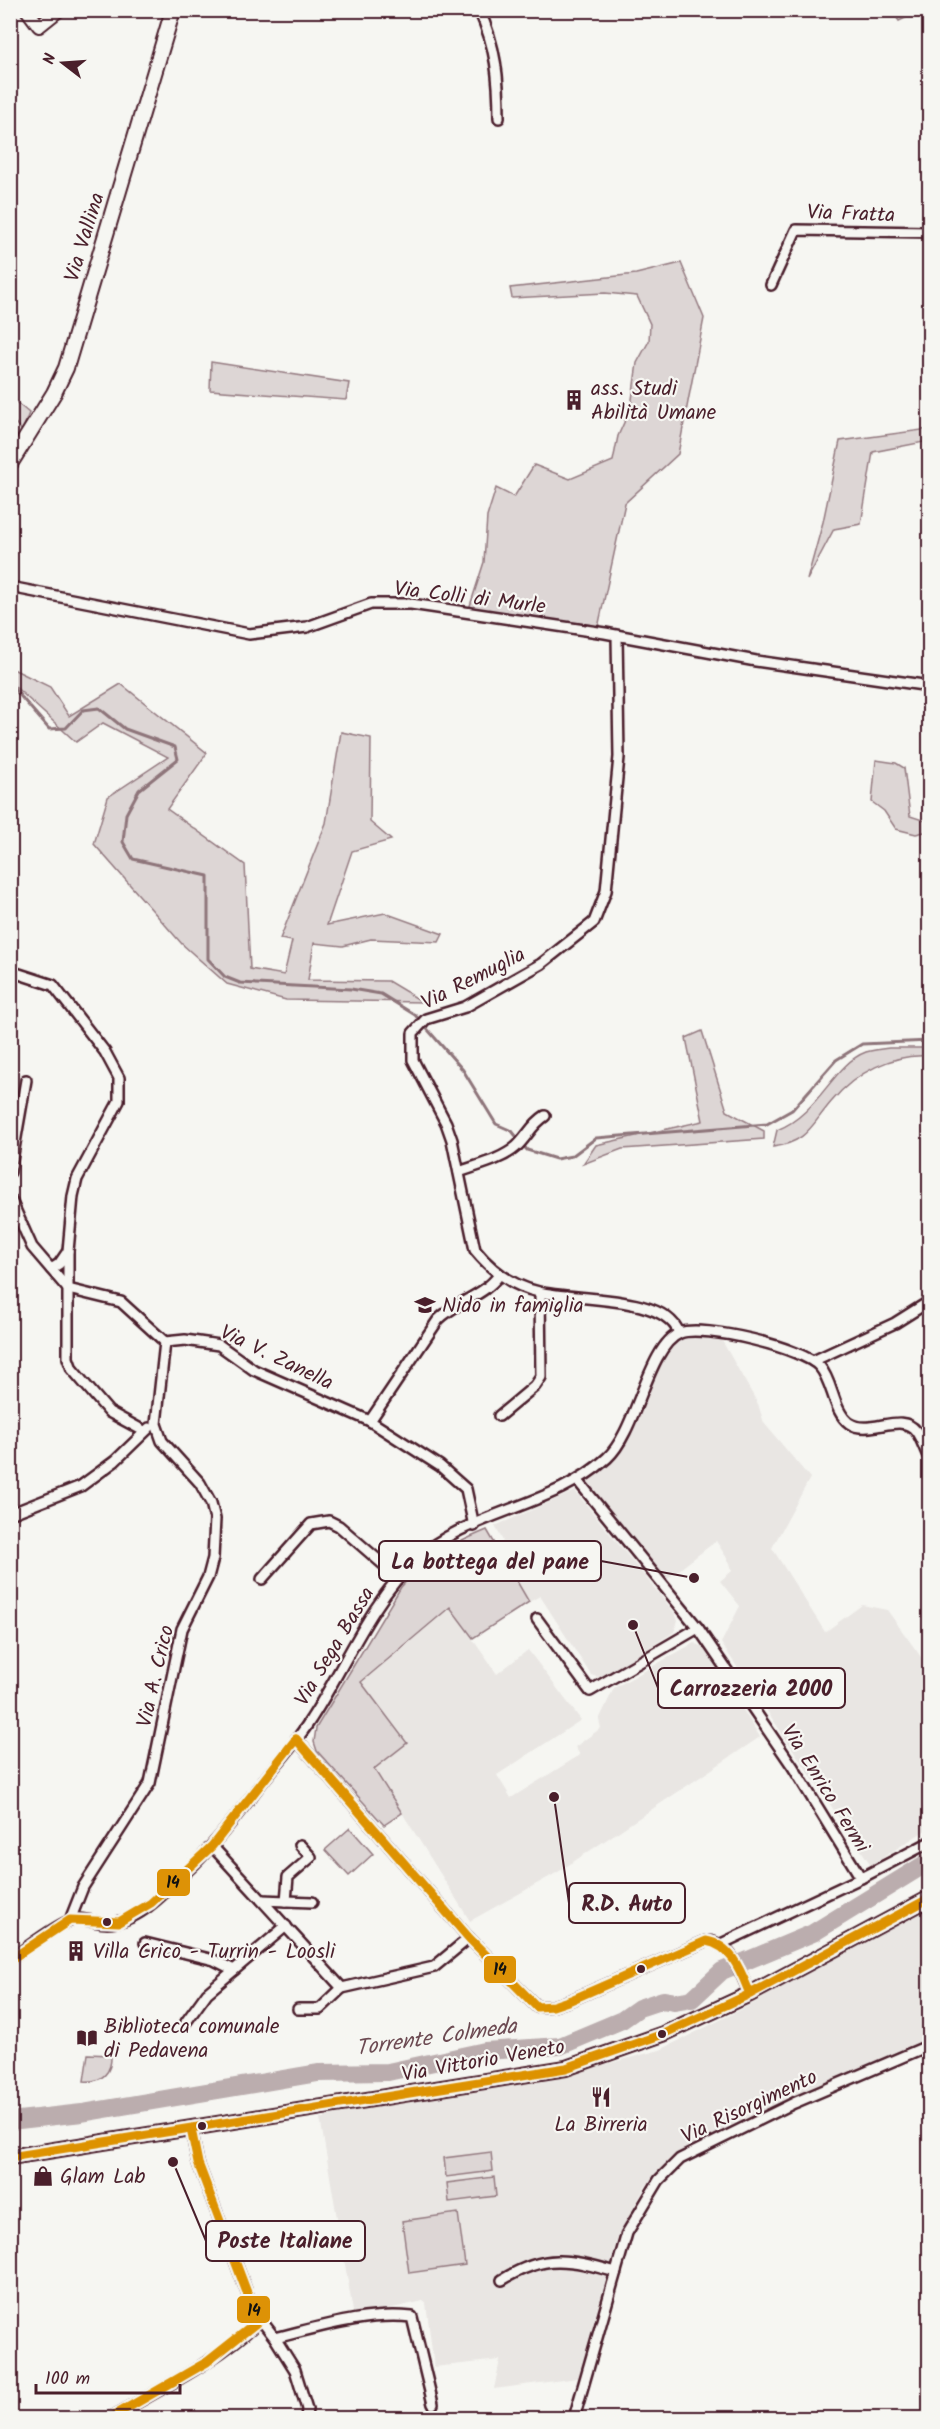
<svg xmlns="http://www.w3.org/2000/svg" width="940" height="2429" font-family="Kalam,sans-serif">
	<rect width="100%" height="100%" fill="#f6f6f2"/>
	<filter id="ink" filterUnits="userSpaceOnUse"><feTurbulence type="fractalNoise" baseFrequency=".0167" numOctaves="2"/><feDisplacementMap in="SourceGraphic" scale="12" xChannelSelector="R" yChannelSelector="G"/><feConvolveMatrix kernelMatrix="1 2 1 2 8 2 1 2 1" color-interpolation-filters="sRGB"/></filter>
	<g filter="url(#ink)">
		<g fill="#e9e6e3">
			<polygon points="692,1336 721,1339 758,1404 764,1423 810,1478 772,1548 825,1632 862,1605 887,1610 929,1668 929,1828 871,1865 721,1643 740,1606 720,1581 732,1571 730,1563 716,1541 666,1580 628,1537 587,1485 587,1479 615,1455 628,1438 648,1385 666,1352 679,1341"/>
			<polygon points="575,1491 674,1612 678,1620 674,1632 604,1676 597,1677 591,1675 540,1596 529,1602 496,1546 503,1541 495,1526"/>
			<polygon points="450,1607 497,1674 528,1650 581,1720 497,1775 511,1798 580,1755 575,1747 601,1728 599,1720 614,1688 694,1643 705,1648 760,1737 558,1872 470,1921 374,1768 361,1682"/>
			<polygon points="929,1903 929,2040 791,2097 669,2159 645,2187 618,2236 578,2378 494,2389 500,2360 434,2367 426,2303 423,2301 354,2317 320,2118 325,2118 324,2113 564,2075 660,2050 758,2001 765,1997 763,1992"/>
		</g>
		<g fill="#ddd6d5" stroke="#947a80" stroke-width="1.5">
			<polygon points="892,11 920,11 899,21"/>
			<polygon points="681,263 704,318 678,454 625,503 598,628 469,609 484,562 487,517 496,488 514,497 534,465 570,479 613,461 618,436 631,407 637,363 649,341 650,324 637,296 605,293 512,298 510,288 636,274"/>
			<polygon points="211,362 349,383 346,400 210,390"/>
			<polygon points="10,397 29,413 22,431 11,418"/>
			<polygon points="929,429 929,441 873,452 861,524 834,529 807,580 823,522 840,441"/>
			<polygon points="11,668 50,687 69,716 121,684 207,753 167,809 245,865 250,969 284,975 292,941 280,939 326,823 341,732 371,738 370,822 391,840 352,851 327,925 385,913 443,934 439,942 371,939 343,946 314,943 308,980 388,981 423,1002 286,1000 227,984 182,944 94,844 108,797 168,757 103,723 76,742 11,683"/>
			<polygon points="876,760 896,763 904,768 910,816 929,822 929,831 916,834 896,829 884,811 872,802"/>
			<polygon points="702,1031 727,1111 764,1131 764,1139 622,1149 583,1164 596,1145 703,1121 686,1038"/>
			<path d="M889 1048H929V1056C893 1053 855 1073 832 1101 811 1125 808 1142 773 1147L777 1130C819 1114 833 1064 866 1052 873 1050 881 1049 889 1048Z"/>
			<path d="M487 1530 529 1602 473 1638 450 1607 361 1682 407 1743 374 1769 402 1813 384 1825 317 1751 314 1742 316 1728 401 1587C428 1556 451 1545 487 1530Z"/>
			<polygon points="350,1828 373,1854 349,1876 325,1850"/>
			<path d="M88 2054 111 2055C112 2072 102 2083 84 2081Z"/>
			<polygon points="491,2152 493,2171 446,2177 444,2158"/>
			<polygon points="494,2177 496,2196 449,2202 447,2183"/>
			<polygon points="458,2213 465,2265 409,2273 402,2221"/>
		</g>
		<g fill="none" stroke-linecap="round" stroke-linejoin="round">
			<polyline stroke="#8e747a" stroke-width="3" points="10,684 49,729 66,728 83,710 99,708 125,729 175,747 178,759 139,790 126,814 123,842 133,859 208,876 208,959 225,977 240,983 351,989 381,994 415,1015 463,1070 496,1124 512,1131 527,1150 556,1159 572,1156 596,1138 767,1124 792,1110 836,1060 862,1044 930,1041"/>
			<polyline stroke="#bbadae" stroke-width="18" points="10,2121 82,2113 318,2073 388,2072 485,2051 560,2046 622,2020 639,2008 663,2000 675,2002 692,1999 722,1971 813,1933 930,1861"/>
			<g stroke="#4a1f2b" stroke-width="14">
				<g id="minor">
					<path d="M479 10C496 46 499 79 499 118"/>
					<polyline points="771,285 796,230 930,232"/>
					<polyline points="10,587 249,634 307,627 371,604 411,604 605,633 756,661 930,686"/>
					<path d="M617 636 619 757 606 891 594 922 541 964 465 1007 426 1019 413 1033V1060L446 1123 452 1140 475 1250C492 1271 512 1286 539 1292 575 1301 665 1294 679 1333"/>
					<polyline points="10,971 53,985 105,1052 119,1078 119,1101 77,1179 73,1196 68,1251"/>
					<polyline points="10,1172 26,1080"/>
					<path d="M459 1172C478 1165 501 1160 516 1147 527 1137 532 1124 545 1116"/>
					<polyline points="10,1198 32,1247 68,1289"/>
					<polyline points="51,1269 59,1264 68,1251 68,1358 72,1369 109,1412 144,1431"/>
					<polyline points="68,1289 121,1302 165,1342"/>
					<polyline points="165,1342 185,1340 219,1345 254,1370 370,1421 440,1466 466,1489 474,1526"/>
					<polyline points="813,1361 895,1323 930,1301"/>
					<polyline points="499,1416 535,1386 541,1377 540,1293"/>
					<path d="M370 1421 438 1320C456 1301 483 1297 499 1275"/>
					<polyline points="578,1481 698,1628 793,1767 861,1878"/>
					<polyline points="10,1514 81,1486 115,1461 149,1428"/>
					<polyline points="262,1579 311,1524 329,1521 339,1526 399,1578"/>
					<polyline points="537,1619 590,1691 698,1628"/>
					<path d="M296 1739 469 1938 537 2007 553 2006 571 2000 706 1941C731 1941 741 1974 750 1994"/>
					<polyline points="212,1846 342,1988 434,1967 469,1938"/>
					<polyline points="262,1900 312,1902"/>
					<polyline points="286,1901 288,1877 311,1857 300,1845"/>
					<polyline points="70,1920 83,1887 150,1783 182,1629 208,1577 213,1558 215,1519 211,1503 200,1483 162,1441 156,1424 165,1342"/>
					<polyline points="145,1943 214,1960 234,1970"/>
					<polyline points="721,1944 861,1878 930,1842"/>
					<path d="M10 1960C28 1947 49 1930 69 1921 80 1916 95 1923 107 1923 138 1923 165 1892 186 1872 216 1844 239 1812 264 1780 280 1760 298 1740 311 1719 345 1667 370 1602 416 1559 469 1511 554 1507 607 1458 637 1431 648 1346 680 1333 703 1324 804 1348 820 1367 833 1382 833 1411 849 1423 869 1437 901 1411 916 1431 922 1439 925 1451 930 1460"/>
					<polyline points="298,2009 320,2009 342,1988"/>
					<polyline points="186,2022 207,1993 286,1926"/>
					<polyline points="191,2129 198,2163 254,2311 275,2338 295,2370 307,2409 306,2418"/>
					<path d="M502 2280C545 2253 569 2259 616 2272"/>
					<path d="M275 2338C320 2327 366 2312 412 2317L433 2404"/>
					<path d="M110 2418C163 2387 216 2363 260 2320"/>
					<polyline points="574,2418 627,2233 659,2180 680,2159 794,2103 930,2045"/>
				</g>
			</g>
			<g stroke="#4a1f2b" stroke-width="16">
				<polyline id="tertiary" points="27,10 39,26 59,10"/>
			</g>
			<g stroke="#4a1f2b" stroke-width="18">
				<g id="secondary">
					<polyline points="10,464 54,393 66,368 173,10"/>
					<polyline points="10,2157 566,2068 663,2034 750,1994 930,1898"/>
				</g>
			</g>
			<use href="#minor" stroke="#f6f6f2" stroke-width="9"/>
			<use href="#tertiary" stroke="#f6f6f2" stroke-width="12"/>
			<use href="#secondary" stroke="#f6f6f2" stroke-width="14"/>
			<g stroke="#f6f6f2" stroke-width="14">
				<g id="bus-1">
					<path d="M296 1739 469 1938 537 2007 553 2006 571 2000 706 1941C732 1945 741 1972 750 1994"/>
					<polyline points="10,1960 70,1920 119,1922 151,1903 212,1846 296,1739"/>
					<polyline points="10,2157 566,2068 663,2034 750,1994 930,1898"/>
					<polyline points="110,2418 207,2362 260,2320 254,2311 198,2163 191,2129"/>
				</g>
			</g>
			<use href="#bus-1" stroke="#dd9206" stroke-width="9"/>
		</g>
	</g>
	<defs>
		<g id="building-bare" transform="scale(1.62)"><path d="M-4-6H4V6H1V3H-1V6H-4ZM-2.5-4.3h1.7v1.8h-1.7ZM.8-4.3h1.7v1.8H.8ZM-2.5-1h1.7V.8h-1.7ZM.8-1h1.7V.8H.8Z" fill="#4a1f2b" stroke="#f6f6f2" stroke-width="2.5" paint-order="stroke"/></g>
		<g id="school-bare" transform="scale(1.62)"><path d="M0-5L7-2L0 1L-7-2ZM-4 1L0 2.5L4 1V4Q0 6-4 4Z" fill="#4a1f2b" stroke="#f6f6f2" stroke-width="2.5" paint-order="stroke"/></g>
		<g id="library-bare" transform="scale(1.62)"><path d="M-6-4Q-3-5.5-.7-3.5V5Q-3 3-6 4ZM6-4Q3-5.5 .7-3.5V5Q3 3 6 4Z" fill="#4a1f2b" stroke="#f6f6f2" stroke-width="2.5" paint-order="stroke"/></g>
		<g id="restaurant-bare" transform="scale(1.62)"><path d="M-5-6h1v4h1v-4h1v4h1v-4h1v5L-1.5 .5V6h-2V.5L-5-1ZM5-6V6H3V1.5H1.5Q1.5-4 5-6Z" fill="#4a1f2b" stroke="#f6f6f2" stroke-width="2.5" paint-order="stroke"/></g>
		<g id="shop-bare" transform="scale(1.62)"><path d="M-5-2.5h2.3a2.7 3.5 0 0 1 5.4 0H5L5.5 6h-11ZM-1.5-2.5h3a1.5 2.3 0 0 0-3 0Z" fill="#4a1f2b" stroke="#f6f6f2" stroke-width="2.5" paint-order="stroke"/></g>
	</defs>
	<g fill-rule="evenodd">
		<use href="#building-bare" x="574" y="400"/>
		<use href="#school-bare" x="425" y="1305"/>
		<use href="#building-bare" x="76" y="1951"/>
		<use href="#library-bare" x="87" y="2038"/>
		<use href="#restaurant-bare" x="601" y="2097"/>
		<use href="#shop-bare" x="43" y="2176"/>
	</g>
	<g fill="#4a1f2b" stroke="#f6f6f2" stroke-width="2">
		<circle cx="107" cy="1922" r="5"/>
		<circle cx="641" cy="1969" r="5"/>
		<circle cx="662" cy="2034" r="5"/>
		<circle cx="202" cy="2126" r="5"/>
	</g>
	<g text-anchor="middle" stroke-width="4.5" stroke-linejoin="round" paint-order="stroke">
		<g font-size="21" fill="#4a1f2b" stroke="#f6f6f2">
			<text transform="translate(851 213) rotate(2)" y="7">Via Fratta</text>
			<text transform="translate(84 237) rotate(-73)" y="7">Via Vallina</text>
			<text transform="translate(470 597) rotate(7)" y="7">Via Colli di Murle</text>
			<text transform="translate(473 978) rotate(-27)" y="7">Via Remuglia</text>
			<text transform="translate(277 1357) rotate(26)" y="7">Via V. Zanella</text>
			<text transform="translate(334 1646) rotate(-59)" y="7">Via Sega Bassa</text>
			<text transform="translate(155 1676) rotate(-77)" y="7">Via A. Crico</text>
			<text transform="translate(826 1788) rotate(58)" y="7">Via Enrico Fermi</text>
			<text transform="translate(483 2060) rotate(-10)" y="7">Via Vittorio Veneto</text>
			<text transform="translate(749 2106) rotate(-25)" y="7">Via Risorgimento</text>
		</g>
		<g font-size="21" fill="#4a1f2b" stroke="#f6f6f2" text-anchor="start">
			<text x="591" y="395">ass. Studi<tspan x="591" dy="24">Abilità Umane</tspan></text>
			<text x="442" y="1312">Nido in famiglia</text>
			<text x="93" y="1958">Villa Crico - Turrin - Loosli</text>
			<text x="104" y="2033">Biblioteca comunale<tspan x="104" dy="24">di Pedavena</tspan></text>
			<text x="601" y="2131" text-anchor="middle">La Birreria</text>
			<text x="60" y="2183">Glam Lab</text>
		</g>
		<g font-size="22" font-style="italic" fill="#6c4a52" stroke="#f6f6f2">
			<text transform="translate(436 2036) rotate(-8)" y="8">Torrente Colmeda</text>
		</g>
	</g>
	<path fill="none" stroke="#4a1f2b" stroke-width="2" d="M694 1578L601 1561M633 1625L658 1688M554 1797L569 1903M173 2162L206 2241"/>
	<g fill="#4a1f2b" stroke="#f6f6f2" stroke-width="2">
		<circle cx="694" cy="1578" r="6"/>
		<circle cx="633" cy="1625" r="6"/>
		<circle cx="554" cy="1797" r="6"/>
		<circle cx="173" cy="2162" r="6"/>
	</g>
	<g fill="#f6f6f2" stroke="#4a1f2b" stroke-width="2">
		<rect x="379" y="1541" width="222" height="40" rx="6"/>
		<rect x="658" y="1668" width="187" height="40" rx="6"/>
		<rect x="569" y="1883" width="116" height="40" rx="6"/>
		<rect x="206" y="2221" width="159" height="40" rx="6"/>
	</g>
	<g font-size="22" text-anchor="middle" font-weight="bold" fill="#4a1f2b">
		<text x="490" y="1569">La bottega del pane</text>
		<text x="751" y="1696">Carrozzeria 2000</text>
		<text x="627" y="1911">R.D. Auto</text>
		<text x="285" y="2248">Poste Italiane</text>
	</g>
	<g stroke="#f6f6f2" stroke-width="2">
		<rect x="156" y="1868" width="35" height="29" rx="6" fill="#dd9206"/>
		<rect x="483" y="1955" width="34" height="29" rx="6" fill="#dd9206"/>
		<rect x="236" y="2295" width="35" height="29" rx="6" fill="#dd9206"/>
	</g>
	<g font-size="16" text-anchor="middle" font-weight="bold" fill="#111">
		<text x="173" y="1888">14</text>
		<text x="500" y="1975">14</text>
		<text x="254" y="2316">14</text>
	</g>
	<rect width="940" height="2429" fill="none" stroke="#f6f6f2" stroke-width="36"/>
	<rect x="18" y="18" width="904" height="2393" fill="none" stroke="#4a1f2b" stroke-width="2" filter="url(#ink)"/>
	<g transform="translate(63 63) rotate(287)" stroke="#f6f6f2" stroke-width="4.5" paint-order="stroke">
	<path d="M0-4.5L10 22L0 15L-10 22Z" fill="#4a1f2b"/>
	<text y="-9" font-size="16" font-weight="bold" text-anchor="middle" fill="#4a1f2b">N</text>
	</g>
	<path d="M36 2384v9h144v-9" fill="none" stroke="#4a1f2b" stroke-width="3"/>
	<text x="45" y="2384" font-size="18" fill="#4a1f2b" stroke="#f6f6f2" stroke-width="4.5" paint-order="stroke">100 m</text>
</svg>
